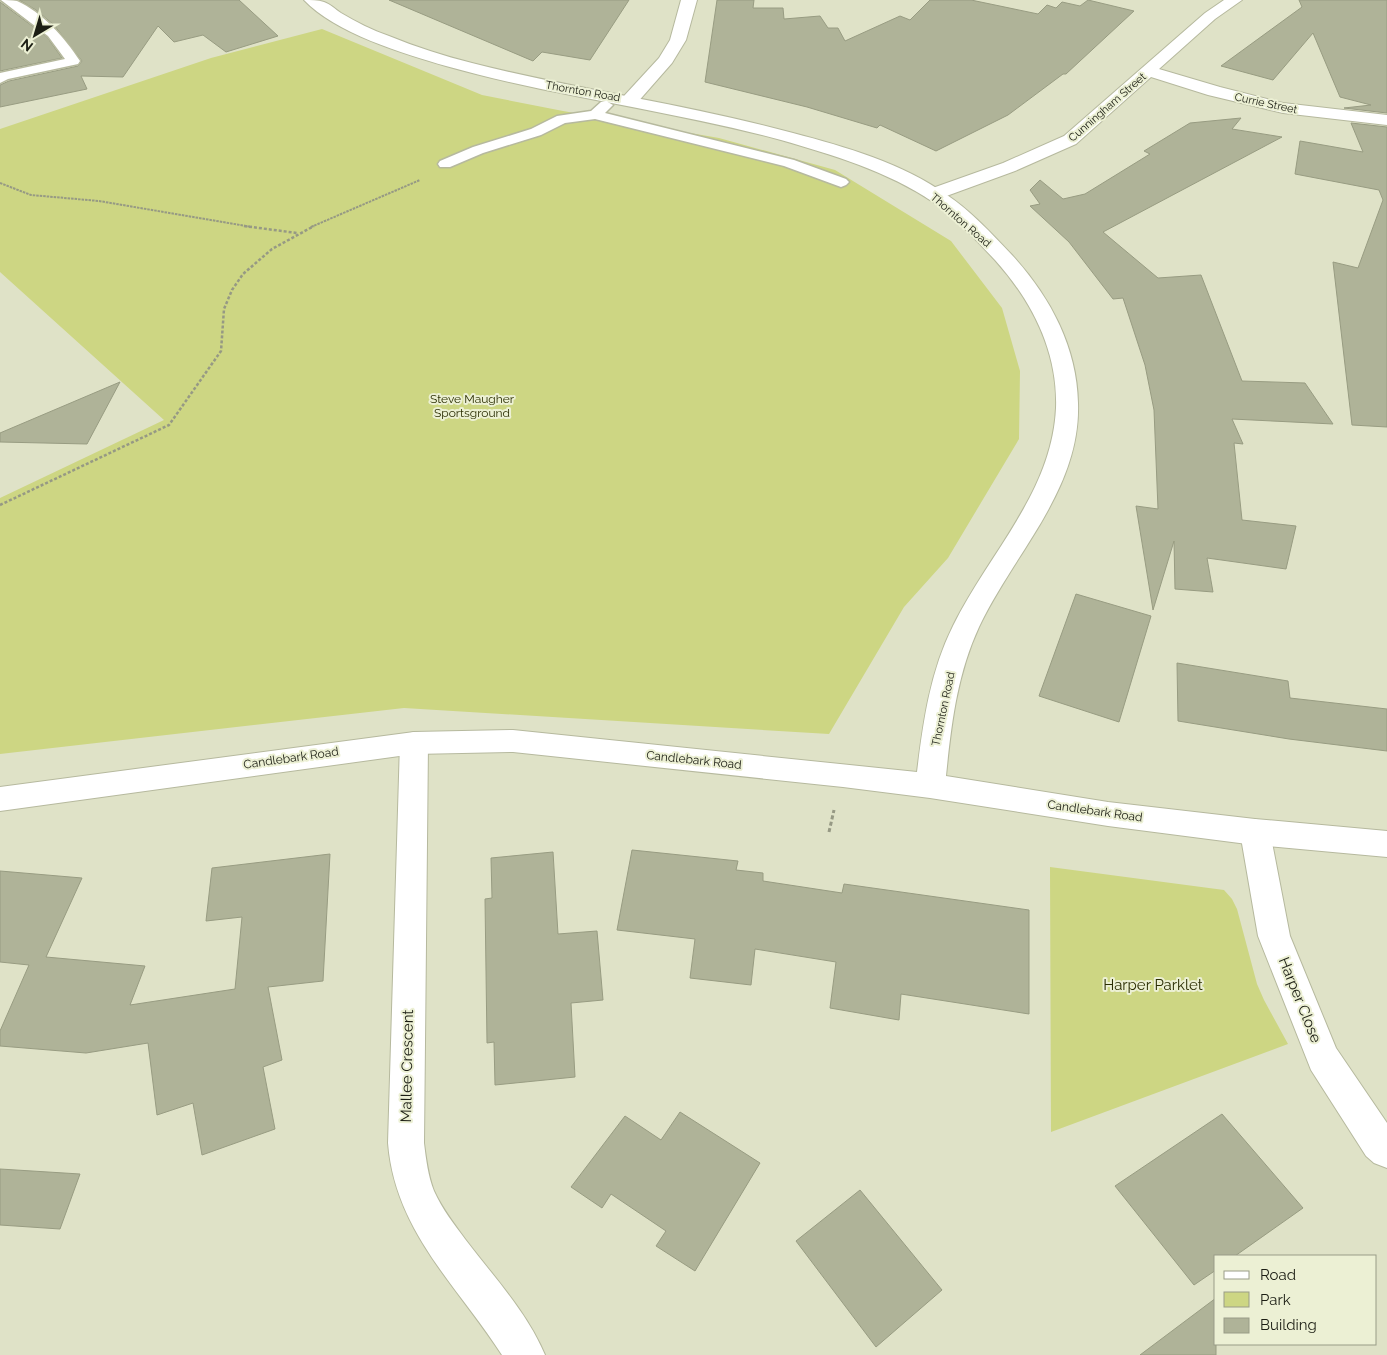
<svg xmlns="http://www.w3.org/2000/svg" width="1387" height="1355" font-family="Raleway,sans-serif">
	<rect width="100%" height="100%" fill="#dfe2c7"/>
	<g fill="#cdd683">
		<polygon points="322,29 482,95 563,111 719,138 835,170 951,241 1002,308 1020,371 1019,439 948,558 904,607 829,734 404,708 0,754 0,498 164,420 0,272 0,129 211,58"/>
		<polygon points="1050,867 1224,890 1232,899 1237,909 1257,984 1264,1000 1288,1044 1051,1132"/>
	</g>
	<g fill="#afb398" stroke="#989c82">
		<polygon points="19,0 239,0 278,36 226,52 203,35 174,42 158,26 123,77 81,76 87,89 0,107 0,85 9,81 78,66 82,61 54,25 36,10"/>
		<polygon points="389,0 629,0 590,60 542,52 533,61"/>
		<polygon points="717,0 754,0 753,8 783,8 784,19 820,16 828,28 838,28 845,41 900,16 910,20 930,0 971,0 1038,14 1047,5 1056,8 1062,2 1080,6 1088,0 1134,11 1066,74 1063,74 1008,115 936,151 880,125 877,128 807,107 705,82"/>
		<polygon points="1299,0 1387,0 1387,113 1344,108 1371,105 1340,97 1313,33 1273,80 1221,66 1302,7"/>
		<polygon points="0,2 47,37 62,58 0,71"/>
		<polygon points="1241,118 1232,129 1282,137 1103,232 1158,278 1201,275 1242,381 1305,383 1333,424 1232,419 1243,444 1234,443 1242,520 1296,526 1286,569 1207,558 1213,592 1175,589 1174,541 1153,610 1136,506 1158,509 1154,410 1145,365 1123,298 1113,299 1069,242 1030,206 1040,204 1030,190 1040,180 1063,199 1085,194 1150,154 1144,151 1190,123"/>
		<polygon points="1351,123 1387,127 1387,427 1352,425 1333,262 1358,268 1383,200 1379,190 1295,174 1300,141 1363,152"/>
		<polygon points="120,382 87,444 0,442 0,433"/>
		<polygon points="1076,594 1151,616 1119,722 1039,696"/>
		<polygon points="1177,663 1288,681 1290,698 1387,709 1387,751 1289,739 1178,721"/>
		<polygon points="632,850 738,861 736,870 763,873 763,881 842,893 844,884 1029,910 1029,1014 901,994 899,1020 830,1008 836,962 755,949 751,985 690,978 695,939 617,930"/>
		<polygon points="553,852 558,934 597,931 603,1000 571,1003 575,1077 495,1085 494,1042 487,1043 485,899 492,898 491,858"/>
		<polygon points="330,854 323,981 268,987 282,1060 263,1067 275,1129 202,1155 193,1103 157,1115 148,1043 86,1053 0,1046 0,1031 29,965 0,962 0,871 82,878 46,957 145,966 130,1005 235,989 242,917 206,921 212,868"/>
		<polygon points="680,1112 760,1163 695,1271 656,1246 666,1231 611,1194 602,1208 571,1187 625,1116 661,1140"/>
		<polygon points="1222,1114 1303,1208 1235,1256 1216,1256 1216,1270 1194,1285 1115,1186"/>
		<polygon points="0,1169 80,1174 60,1229 0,1225"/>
		<polygon points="860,1190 942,1290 876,1347 796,1241"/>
		<polygon points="1216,1298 1216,1355 1140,1355"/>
	</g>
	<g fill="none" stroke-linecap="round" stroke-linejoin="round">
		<g stroke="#b6b99e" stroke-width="3">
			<g id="service">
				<path d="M1 0C6 0 12 0 17 1 42 12 65 38 80 61L78 64 8 79 0 83V73L65 59 48 36Z"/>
				<polygon points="606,101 613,105 605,113 794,160 846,179 849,182 846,185 841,187 784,166 595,119 565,123 541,135 483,153 450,167 440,167 438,164 440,161 473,147 531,129 557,116 591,111 601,102"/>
			</g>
		</g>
		<g stroke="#b6b99e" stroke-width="2">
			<g id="minor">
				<polygon points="681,0 697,0 686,40 672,63 636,104 624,104 622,100 624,96 659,58 670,40"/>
				<polygon points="1224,0 1242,0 1215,19 1159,69 1220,87 1283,103 1387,115 1387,125 1283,113 1208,95 1151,77 1076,144 1015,171 941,198 934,200 927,198 925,194 927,190 1003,163 1064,136 1205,13"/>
				<path d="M414 732 424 735 428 743 424 1143C426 1159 428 1176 434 1191 442 1209 454 1224 465 1239 493 1276 527 1312 545 1355H502C457 1285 395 1231 388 1143L400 743 404 735Z"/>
				<polygon points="1255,819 1266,823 1270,832 1290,936 1336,1048 1387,1123 1387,1168 1374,1163 1366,1156 1311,1070 1258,936 1240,832 1244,823"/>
			</g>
		</g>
		<g stroke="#b6b99e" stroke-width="2">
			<path id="tertiary" d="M304 0C311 0 318 0 324 2 330 4 335 9 341 13 356 22 372 30 389 36 416 47 444 56 472 63 578 90 687 104 793 133 846 147 902 163 947 195 971 211 991 233 1011 254 1049 295 1077 346 1078 403 1081 490 1013 554 979 627 957 674 951 726 946 776L1108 802 1255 819 1387 831V857L1255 845 1108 826 930 798 843 787 513 752 414 754 0 811V787L414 732 513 730 917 772C923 723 930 672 953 626 988 554 1052 493 1056 408 1058 352 1032 301 995 260 975 239 956 218 933 202 887 171 833 155 781 140 670 110 556 97 446 66 404 54 335 33 304 0Z"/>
		</g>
		<g stroke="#969984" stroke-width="2" stroke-dasharray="2.5 1" stroke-linecap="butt">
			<polyline points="0,183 31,195 99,201 252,227"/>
			<polyline points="311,227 420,180"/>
		</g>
		<g stroke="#969984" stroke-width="2.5" stroke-dasharray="3 2" stroke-linecap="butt">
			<polyline points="244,226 297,233"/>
			<polyline points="0,505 169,425 221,351 224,309 232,290 243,274 272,249 314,226"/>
		</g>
		<polyline stroke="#969984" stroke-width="3" stroke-dasharray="4 2.5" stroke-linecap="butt" points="829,832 834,810"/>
		<use href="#service" fill="#fff" fill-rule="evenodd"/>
		<use href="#minor" fill="#fff" fill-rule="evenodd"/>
		<use href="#tertiary" fill="#fff" fill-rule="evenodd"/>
	</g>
	<g text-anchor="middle" stroke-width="4" stroke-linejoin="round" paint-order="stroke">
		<g font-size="11" fill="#1c1e14" stroke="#ecf0d4">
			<text transform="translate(583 91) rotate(10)" y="4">Thornton Road</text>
			<text transform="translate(1266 103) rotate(12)" y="4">Currie Street</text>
			<text transform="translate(1107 107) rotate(-41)" y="4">Cunningham Street</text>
			<text transform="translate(961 220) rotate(41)" y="4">Thornton Road</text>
			<text transform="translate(943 709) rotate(-78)" y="4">Thornton Road</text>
		</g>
		<g font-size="12" fill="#2b2e03" stroke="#ecf0d4">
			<text x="472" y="403">Steve Maugher<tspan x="472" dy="14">Sportsground</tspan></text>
		</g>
		<g font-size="12" fill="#1c1e14" stroke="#ecf0d4">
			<text transform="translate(291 758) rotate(-8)" y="4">Candlebark Road</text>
			<text transform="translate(694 760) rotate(6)" y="4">Candlebark Road</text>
			<text transform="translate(1095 811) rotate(8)" y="4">Candlebark Road</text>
		</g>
		<g font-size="15" fill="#2b2e03" stroke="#ecf0d4">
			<text x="1153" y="990">Harper Parklet</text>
		</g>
		<g font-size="15" fill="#1c1e14" stroke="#ecf0d4">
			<text transform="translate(1300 1000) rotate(68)" y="5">Harper Close</text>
			<text transform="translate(407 1066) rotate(-89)" y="5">Mallee Crescent</text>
		</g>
	</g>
	<rect x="1214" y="1255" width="162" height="90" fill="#ecf0d4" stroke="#999c87"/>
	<rect x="1224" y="1271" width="25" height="8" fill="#ffffff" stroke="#999c87"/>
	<text x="1260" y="1280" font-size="15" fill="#1c1e14">Road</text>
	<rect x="1224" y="1292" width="25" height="15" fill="#cdd683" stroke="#999c87"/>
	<text x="1260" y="1305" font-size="15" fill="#1c1e14">Park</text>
	<rect x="1224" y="1318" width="25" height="15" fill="#afb398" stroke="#999c87"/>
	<text x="1260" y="1330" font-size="15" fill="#1c1e14">Building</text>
	<g transform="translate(35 35) rotate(218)" stroke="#ecf0d4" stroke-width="4" paint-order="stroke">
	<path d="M0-4L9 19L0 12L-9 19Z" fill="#1c1e14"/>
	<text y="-8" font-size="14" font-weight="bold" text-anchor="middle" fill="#1c1e14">N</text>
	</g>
</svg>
